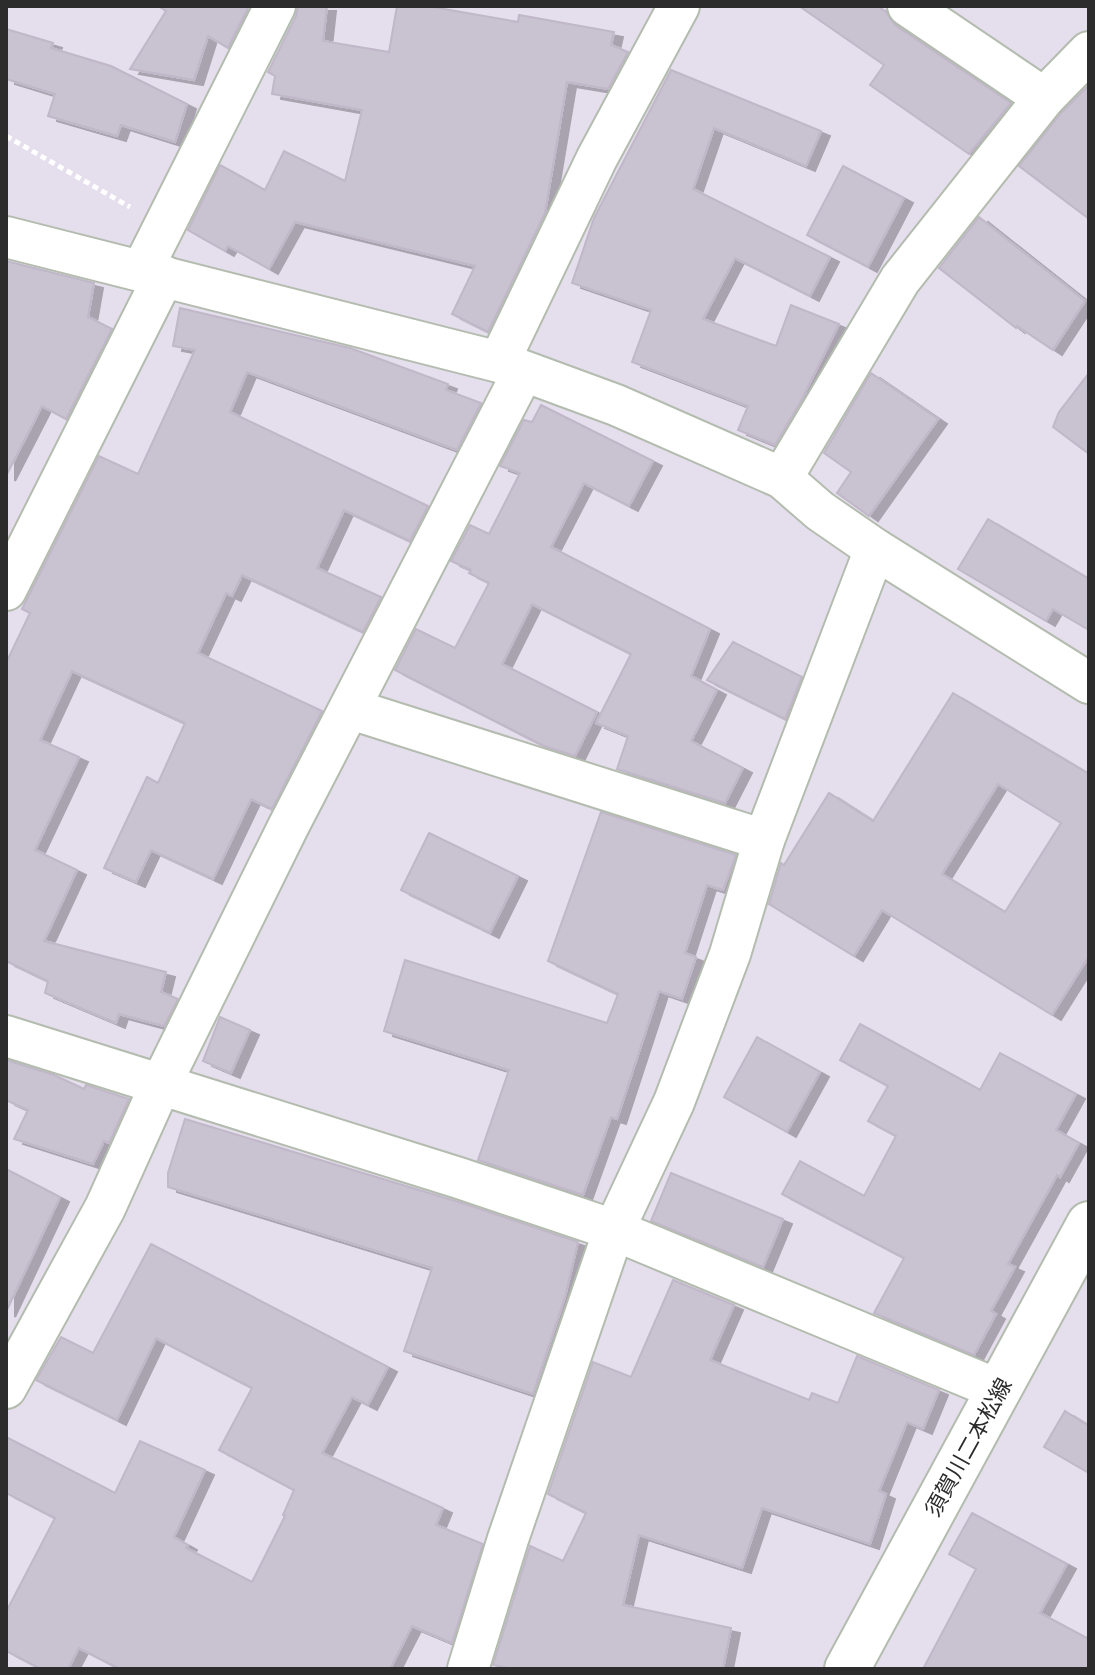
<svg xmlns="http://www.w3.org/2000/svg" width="1095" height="1675" font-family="'Exo 2','Noto Sans JP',sans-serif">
	<defs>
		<filter id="shadow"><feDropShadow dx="9" dy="5" stdDeviation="0" flood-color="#0004"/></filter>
	</defs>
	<rect width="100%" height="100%" fill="#e5deed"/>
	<g fill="#c9c2d0" stroke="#c0b7c9" stroke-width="2" fill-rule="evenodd" filter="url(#shadow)">
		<polygon points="158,6 249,6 228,48 208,36 194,80 130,69 166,11"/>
		<polygon points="298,6 327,6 323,41 389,52 397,6 427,6 518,22 519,15 614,32 611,45 628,52 608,89 567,82 545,213 488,332 452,314 475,266 295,222 269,269 228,246 225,251 188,230 220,165 265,190 284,151 345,181 362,110 272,94 275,76 268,72 296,16"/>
		<polygon points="799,6 878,6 886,12 895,25 1011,103 969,154 870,85 884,65"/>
		<polygon points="6,29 53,43 51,48 111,66 187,104 175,142 121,125 117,136 48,116 55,94 6,79"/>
		<polygon points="671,70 821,131 806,166 714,128 693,189 830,257 810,296 735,258 703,319 776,346 791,305 839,324 801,401 775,445 738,430 748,406 632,362 651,310 572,283 594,218"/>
		<polygon points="1089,85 1089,219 1019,166 1061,113"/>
		<polygon points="843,166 904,198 868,267 807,235"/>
		<polygon points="979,217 1085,301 1053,350 1017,326 1016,328 939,268"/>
		<polygon points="6,261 94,283 88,317 112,329 66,419 42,406 6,476"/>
		<polygon points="180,308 350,348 448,384 446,390 481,403 457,450 247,372 230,412 428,506 410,541 344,510 317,568 381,597 363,632 242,575 232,596 226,593 198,653 322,711 272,809 251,799 213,879 151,850 136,882 104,868 147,777 158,783 185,723 72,671 40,740 79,757 35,850 77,870 44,941 166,972 161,992 178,999 164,1026 119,1014 116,1023 45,993 48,981 6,961 6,663 30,613 22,609 99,456 138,474 195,350 173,346"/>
		<polygon points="871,373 938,419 869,516 837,493 851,472 824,453"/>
		<polygon points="1089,373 1089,454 1053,427 1059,412"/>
		<polygon points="541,405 653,461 629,506 584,483 551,547 710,629 691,676 717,690 691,741 743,768 725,803 617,769 628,736 596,723 631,654 532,604 502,664 597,712 575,756 544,746 395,670 416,629 455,648 489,583 469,573 471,570 451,561 470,525 489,534 520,473 500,466 524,420 532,422"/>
		<polygon points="988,519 1089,579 1089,630 1053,609 1046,621 958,569"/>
		<polygon points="733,642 802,677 785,719 707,680"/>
		<path d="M953 693 1089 774V956L1052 1015 882 910 854 956 769 904 781 863 784 865 829 793 873 821ZM998 784 1061 823 1005 912 942 874Z"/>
		<polygon points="601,812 736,855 723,890 707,885 685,953 696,957 682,999 659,991 617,1119 611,1117 583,1195 478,1160 509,1070 384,1031 405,960 607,1023 618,994 548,961"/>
		<polygon points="429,833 518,876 490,933 401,890"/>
		<polygon points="220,1017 250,1030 231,1073 203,1061"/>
		<polygon points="860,1024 980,1090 1000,1053 1076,1094 1056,1130 1079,1143 1060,1177 1057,1175 1008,1264 1015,1267 991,1311 996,1314 974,1355 874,1313 904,1258 782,1194 800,1161 864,1196 896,1136 868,1121 888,1086 840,1060"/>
		<polygon points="757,1037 820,1072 787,1132 724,1097"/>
		<polygon points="6,1060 54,1075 84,1089 86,1085 129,1099 109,1143 104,1141 93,1164 14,1139 28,1110 6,1100"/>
		<polygon points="185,1119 462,1203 578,1242 565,1297 533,1394 404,1351 432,1268 168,1187 168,1173"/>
		<polygon points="6,1169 60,1197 6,1312"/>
		<polygon points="671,1173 783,1219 763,1267 651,1221"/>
		<polygon points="151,1244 388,1367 368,1405 352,1397 322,1453 443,1508 436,1525 483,1544 452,1643 412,1626 390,1669 120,1669 79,1648 68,1669 41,1669 6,1651 6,1612 55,1518 6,1493 6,1437 115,1493 140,1441 205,1470 174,1537 188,1545 186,1548 252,1582 285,1516 283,1515 294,1490 219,1450 252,1388 156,1338 117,1420 36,1380 61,1337 93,1353"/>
		<polygon points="673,1280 734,1305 710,1360 809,1400 812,1393 838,1403 857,1356 939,1390 923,1429 907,1422 879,1491 886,1494 870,1544 762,1508 742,1568 639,1535 623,1605 731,1628 723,1669 513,1669 493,1665 530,1546 563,1561 586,1513 548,1494 593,1362 631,1377"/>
		<polygon points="1065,1411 1089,1426 1089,1473 1044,1447"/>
		<polygon points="972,1513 1067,1564 1040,1613 1089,1639 1089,1669 923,1669 976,1569 949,1554"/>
	</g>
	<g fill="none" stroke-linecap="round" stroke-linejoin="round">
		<g stroke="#b3bcae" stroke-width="44">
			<g id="street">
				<polyline points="908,6 1044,98"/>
				<polyline points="6,237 499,362 616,405 782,478 820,511 875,549 1089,683"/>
				<polyline points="142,270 275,6"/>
				<polyline points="499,362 597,158 679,6"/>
				<polyline points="782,478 900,280 1044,98 1089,52"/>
				<polyline points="6,590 164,276"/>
				<polyline points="351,709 764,840"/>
				<polyline points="6,1036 459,1178 614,1230 999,1390"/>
				<polyline points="6,1388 105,1208 160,1086 288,827 523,372"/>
				<polyline points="468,1669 508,1539 614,1230 674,1102 730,954 764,840 875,549"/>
			</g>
		</g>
		<g stroke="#b3bcae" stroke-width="48">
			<polyline id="secondary" points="847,1669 1089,1224"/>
		</g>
		<polyline stroke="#fff" stroke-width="5" stroke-dasharray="6 4" stroke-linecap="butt" points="6,136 130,207"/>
		<use href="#street" stroke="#fff" stroke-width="40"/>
		<use href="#secondary" stroke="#fff" stroke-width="44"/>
	</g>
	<g text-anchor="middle" stroke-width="6" stroke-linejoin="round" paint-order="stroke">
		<g font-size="22" fill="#2c2c2c" stroke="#fff">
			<text transform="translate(968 1447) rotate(-61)" y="8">須賀川二本松線</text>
		</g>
	</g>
	<rect width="1095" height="1675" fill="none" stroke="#2c2c2c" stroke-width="16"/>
</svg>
